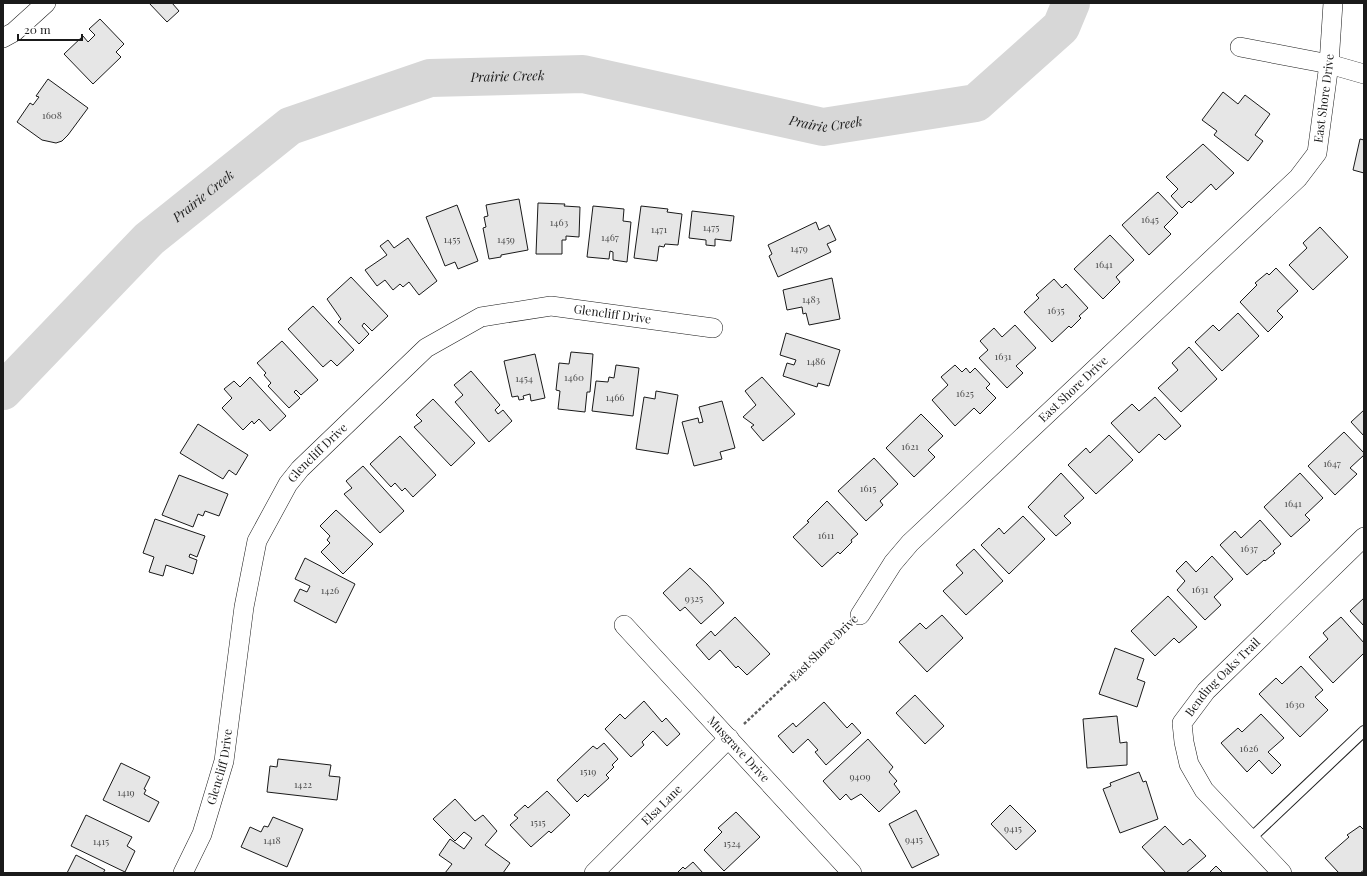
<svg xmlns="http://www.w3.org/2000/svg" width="1367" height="876" font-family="'Playfair Display',serif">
	<rect width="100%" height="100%" fill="#fff"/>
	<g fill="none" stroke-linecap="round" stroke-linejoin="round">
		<path stroke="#d7d7d7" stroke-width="38" id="s1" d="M3 391 149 239 290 126 430 78 583 74 823 127 976 103 1061 27 1071 3"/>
	</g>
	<g fill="#e6e6e6" stroke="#1a1a1a">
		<polygon points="149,3 172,3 179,11 167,22"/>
		<polygon points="100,19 124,44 116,52 121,57 93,84 64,54 83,36 88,42 95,35 89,29"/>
		<polygon points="48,79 88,108 68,135 62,141 56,143 42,140 17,122 30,103 33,105 39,97 36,96"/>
		<polygon points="1223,92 1238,104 1245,95 1270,114 1255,135 1263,141 1248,161 1214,135 1217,131 1202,120"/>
		<polygon points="1360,139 1364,140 1364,173 1353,170"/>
		<polygon points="1203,144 1234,173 1216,190 1211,184 1191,203 1189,201 1182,208 1171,196 1178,189 1166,177"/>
		<polygon points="1158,192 1178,213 1164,227 1171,234 1149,255 1122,225"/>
		<polygon points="519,199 528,250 501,255 501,257 489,259 483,228 486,227 484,217 488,216 486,205"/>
		<polygon points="538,203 565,204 564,206 580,207 579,237 566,236 566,240 562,240 562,254 536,254"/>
		<polygon points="457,205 478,261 458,269 455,262 445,266 426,217"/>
		<polygon points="593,206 624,209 623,221 631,222 627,262 613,260 613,252 610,251 609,259 587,257"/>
		<polygon points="641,206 668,209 667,212 682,214 678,245 665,244 664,247 659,246 657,261 634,258"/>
		<polygon points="692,211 734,216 731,241 715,239 715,246 706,245 706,240 689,238"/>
		<polygon points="816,222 819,230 829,225 836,240 827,244 831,252 778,277 769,256 772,254 768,245"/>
		<polygon points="1320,227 1348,257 1313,290 1289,265 1307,248 1303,243"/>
		<polygon points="1110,235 1134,260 1116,277 1120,282 1103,299 1074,269"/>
		<polygon points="408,238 437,281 419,295 409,282 403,287 400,284 393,290 385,280 377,286 365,270 387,255 380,246 388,240 394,248"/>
		<polygon points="1276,268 1298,291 1277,311 1283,317 1268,332 1240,302 1257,285 1255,283 1267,273 1269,275"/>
		<polygon points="351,277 388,316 372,331 364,323 362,326 369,334 359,344 338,322 341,319 327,299"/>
		<polygon points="832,278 840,319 809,325 806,313 803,314 802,307 787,310 783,290"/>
		<polygon points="1054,279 1062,288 1066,284 1088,308 1079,316 1081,318 1071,328 1069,326 1052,342 1024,312 1039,298 1036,295"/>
		<polygon points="313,306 354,350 337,366 331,360 323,367 288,329"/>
		<polygon points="1238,313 1259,336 1222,371 1195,342 1213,325 1219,331"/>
		<polygon points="1015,325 1036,348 1016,366 1023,373 1007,388 979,358 988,350 980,341 994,328 1002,337"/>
		<polygon points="786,333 840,350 829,386 818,383 817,387 783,376 787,363 794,365 796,360 780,355"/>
		<polygon points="282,341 318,380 301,395 296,390 294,392 300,398 289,408 268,386 271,383 264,375 266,373 257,363"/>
		<polygon points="1189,347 1217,379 1181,412 1158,388 1178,370 1172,363"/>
		<polygon points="571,352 593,354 590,392 587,392 585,412 558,409 560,391 556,390 559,363 569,364"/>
		<polygon points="535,354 545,398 531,401 530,394 523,396 524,399 519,400 518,396 512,397 504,361"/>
		<polygon points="616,365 639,368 633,416 592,411 596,381 608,382 609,377 614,378"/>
		<polygon points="955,365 962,372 966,368 970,373 975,368 990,384 986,388 996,398 980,414 974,408 955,426 932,400 948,385 941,377"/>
		<polygon points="471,371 500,405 495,410 498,414 503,410 512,421 489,442 455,402 463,395 454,385"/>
		<polygon points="250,377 286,416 270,431 259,419 254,424 252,421 243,430 222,408 232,398 224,389 234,381 240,387"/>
		<polygon points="762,377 795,414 763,441 751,427 754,425 743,417 756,405 745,391"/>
		<polygon points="656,391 678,395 668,454 636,449 644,397 655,399"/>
		<polygon points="1155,397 1181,426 1165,440 1159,434 1139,453 1111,423 1132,404 1139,411"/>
		<polygon points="433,399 475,443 451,466 414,427 422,421 416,415"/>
		<polygon points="722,401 735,448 720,452 722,459 694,466 682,422 698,418 699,423 703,422 699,407"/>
		<polygon points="1364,410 1364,436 1351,422"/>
		<polygon points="921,414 943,436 928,450 935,457 914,477 886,448"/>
		<polygon points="198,424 248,455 236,475 229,470 223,479 180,453"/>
		<polygon points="1344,432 1364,453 1364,455 1350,468 1357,474 1335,495 1308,466"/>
		<polygon points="1109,435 1133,460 1096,494 1068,465 1086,448 1090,453"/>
		<polygon points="400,436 436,475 413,497 405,488 402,491 395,483 391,487 370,464"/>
		<polygon points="874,458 898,484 880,501 883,505 866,521 838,491"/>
		<polygon points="363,466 404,511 380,533 344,494 352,488 346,481"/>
		<polygon points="1061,473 1084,498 1064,516 1071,523 1056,536 1028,507"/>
		<polygon points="1300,473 1323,498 1305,515 1310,520 1291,537 1264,507"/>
		<polygon points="179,475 228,494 219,516 205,511 203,516 198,514 193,527 162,515"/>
		<polygon points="827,501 858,534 851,540 852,542 840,554 838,552 822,567 793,537 809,522 807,521"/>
		<polygon points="336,510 373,544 343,574 321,552 330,543 327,540 330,536 320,526"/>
		<polygon points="1023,516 1045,539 1009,574 981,545 999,528 1004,534"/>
		<polygon points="155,519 205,536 197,557 190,554 189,557 197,560 193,574 166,565 163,576 149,572 154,557 143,553"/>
		<polygon points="1260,520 1281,544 1273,551 1275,553 1265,561 1264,560 1247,575 1220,545 1235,531 1241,538"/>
		<polygon points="974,549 1003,581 966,615 943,591 963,573 956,565"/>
		<polygon points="1212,556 1233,579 1214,597 1221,605 1205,620 1177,590 1185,581 1176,571 1186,561 1196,572"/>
		<polygon points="305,558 355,584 336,623 294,601 300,589 307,592 310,586 295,579"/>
		<polygon points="690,568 707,584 724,603 701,624 685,607 680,611 663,593"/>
		<polygon points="1168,596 1197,627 1179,643 1174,638 1155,656 1131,631"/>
		<polygon points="1364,598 1364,626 1350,611"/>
		<polygon points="942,615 963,638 927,672 899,642 920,623 926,629"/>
		<polygon points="735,617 770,654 747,675 738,666 736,668 720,650 709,660 696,645 711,631 715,636"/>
		<polygon points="1341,617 1364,643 1364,653 1333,683 1309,657 1328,639 1323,633"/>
		<polygon points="1115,648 1144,659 1137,679 1145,682 1137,707 1099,694"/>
		<polygon points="1301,666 1323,690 1315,697 1328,710 1300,737 1259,694 1276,678 1282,684"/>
		<polygon points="915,695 944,726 925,744 896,713"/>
		<polygon points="644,701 662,722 666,718 680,734 667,746 653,731 642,742 644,745 631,757 605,729 620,714 625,719"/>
		<polygon points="824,702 847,728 852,723 861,733 826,765 815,752 818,750 808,739 793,753 778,736 793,723 796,727"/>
		<polygon points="1261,714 1284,738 1268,752 1281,765 1272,774 1259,760 1247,772 1221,743 1238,728 1242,732"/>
		<polygon points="1117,716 1120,743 1127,742 1127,765 1087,768 1083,719"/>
		<polygon points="868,739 893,767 889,772 897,781 894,784 900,792 879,812 861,794 851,800 846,794 840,800 823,781"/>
		<polygon points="604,743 618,759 612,765 614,767 606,775 609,778 588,797 585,794 577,802 557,780 593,746 597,749"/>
		<polygon points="278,759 331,765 329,776 340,777 337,800 267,792 270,766 277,767"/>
		<polygon points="121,763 150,777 144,789 146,790 144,794 159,802 149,822 103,800"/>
		<polygon points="1139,772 1143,782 1146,781 1158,819 1120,833 1103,789 1111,786 1110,783"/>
		<polygon points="547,791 570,815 551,833 549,831 531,847 510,825 518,818 514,815 525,805 528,808"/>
		<polygon points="455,799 475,821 483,815 497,831 485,845 510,863 503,873 445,873 452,864 439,855 450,839 464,849 472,838 464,832 455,841 433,819"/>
		<polygon points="1010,805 1036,831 1016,850 991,824"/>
		<polygon points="916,810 939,855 912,868 889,824"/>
		<polygon points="736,812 760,837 724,871 704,850 722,832 718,828"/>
		<polygon points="86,815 132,837 127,846 135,851 125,872 71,846"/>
		<polygon points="273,817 303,829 287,867 241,847 250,827 261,832 264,826 268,827"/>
		<polygon points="1165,826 1183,845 1190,839 1206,856 1186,873 1166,873 1142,847"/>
		<polygon points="1360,826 1364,830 1364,870 1360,873 1339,873 1325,858 1349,837 1347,835"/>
		<polygon points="76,855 105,870 103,873 67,873"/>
		<polygon points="693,862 703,873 677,873 683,867 685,869"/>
		<polygon points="1216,866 1223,873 1209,873"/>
	</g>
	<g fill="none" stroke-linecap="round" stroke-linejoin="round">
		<g stroke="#1a1a1a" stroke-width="12">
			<polyline id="lane" points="1250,839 1364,731"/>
		</g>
		<g stroke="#1a1a1a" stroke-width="20">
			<g id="street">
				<polyline points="3,38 14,32 46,3"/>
				<polyline points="1240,47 1329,64 1364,74"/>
				<path id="s2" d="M860 615 893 563 910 543 1298 178 1317 153 1329 64 1333 3"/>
				<path id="s3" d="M624 625 852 873"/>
				<path id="s4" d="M183 873 202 834 224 761 244 607 257 541 288 484 300 469 426 348 481 317 551 306 713 328"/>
				<path id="s5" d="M594 873 729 738"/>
				<path id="s6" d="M1282 873 1204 790 1189 764 1184 742 1182 723 1206 691 1364 537"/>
			</g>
		</g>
		<polyline stroke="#5f5f5f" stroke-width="2.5" stroke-dasharray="3 2" stroke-linecap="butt" points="744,724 845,629"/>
		<use href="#lane" stroke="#fff" stroke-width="10"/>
		<use href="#street" stroke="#fff" stroke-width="19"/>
	</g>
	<g text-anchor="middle" stroke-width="3" stroke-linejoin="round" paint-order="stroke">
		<g font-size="10" fill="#4d4d4d">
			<text x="52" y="119">1608</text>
			<text x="1150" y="223">1645</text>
			<text x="559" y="226">1463</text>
			<text x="711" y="231">1475</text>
			<text x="659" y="233">1471</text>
			<text x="610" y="241">1467</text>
			<text x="452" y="243">1455</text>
			<text x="506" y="243">1459</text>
			<text x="799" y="252">1479</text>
			<text x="1104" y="268">1641</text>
			<text x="811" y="303">1483</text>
			<text x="1056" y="314">1635</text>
			<text x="1003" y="360">1631</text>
			<text x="816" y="365">1486</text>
			<text x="574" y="381">1460</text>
			<text x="524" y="382">1454</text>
			<text x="965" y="397">1625</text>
			<text x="615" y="401">1466</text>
			<text x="910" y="450">1621</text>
			<text x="1332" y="467">1647</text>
			<text x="868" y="492">1615</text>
			<text x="1293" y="507">1641</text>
			<text x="826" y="539">1611</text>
			<text x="1249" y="552">1637</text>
			<text x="1200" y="593">1631</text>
			<text x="330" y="594">1426</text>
			<text x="694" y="602">9325</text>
			<text x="1295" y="708">1630</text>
			<text x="1249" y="752">1626</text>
			<text x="588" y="775">1519</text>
			<text x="860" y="780">9409</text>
			<text x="303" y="788">1422</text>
			<text x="126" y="796">1419</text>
			<text x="538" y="826">1515</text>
			<text x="1013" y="832">9415</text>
			<text x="914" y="843">9415</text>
			<text x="272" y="844">1418</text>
			<text x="101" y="845">1415</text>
			<text x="732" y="847">1524</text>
		</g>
		<g font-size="12" fill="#1a1a1a" stroke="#fff">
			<text dy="4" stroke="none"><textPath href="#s2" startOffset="707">East Shore Drive</textPath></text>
			<text dy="4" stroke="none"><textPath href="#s4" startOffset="797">Glencliff Drive</textPath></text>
			<text dy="4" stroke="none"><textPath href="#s2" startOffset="312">East Shore Drive</textPath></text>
			<text dy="4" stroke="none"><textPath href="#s4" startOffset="450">Glencliff Drive</textPath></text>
			<text transform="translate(824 648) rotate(-44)" y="4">East Shore Drive</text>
			<text dy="4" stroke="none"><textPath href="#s6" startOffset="247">Bending Oaks Trail</textPath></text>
			<text dy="4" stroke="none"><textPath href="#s3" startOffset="169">Musgrave Drive</textPath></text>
			<text dy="4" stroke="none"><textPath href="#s4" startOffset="113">Glencliff Drive</textPath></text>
			<text dy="4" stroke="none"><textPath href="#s5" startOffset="96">Elsa Lane</textPath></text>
		</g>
		<g font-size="13" font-style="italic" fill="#1a1a1a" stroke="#fff">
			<text dy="5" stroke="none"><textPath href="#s1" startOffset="617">Prairie Creek</textPath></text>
			<text dy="5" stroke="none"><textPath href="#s1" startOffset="941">Prairie Creek</textPath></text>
			<text dy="5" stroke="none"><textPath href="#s1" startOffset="280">Prairie Creek</textPath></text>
		</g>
	</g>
	<rect width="1367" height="876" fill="none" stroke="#1a1a1a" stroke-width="8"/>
	<path d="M18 34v6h64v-6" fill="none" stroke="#1a1a1a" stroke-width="2"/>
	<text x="24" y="34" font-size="12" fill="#1a1a1a" stroke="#ffffff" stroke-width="3" paint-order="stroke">20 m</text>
</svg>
